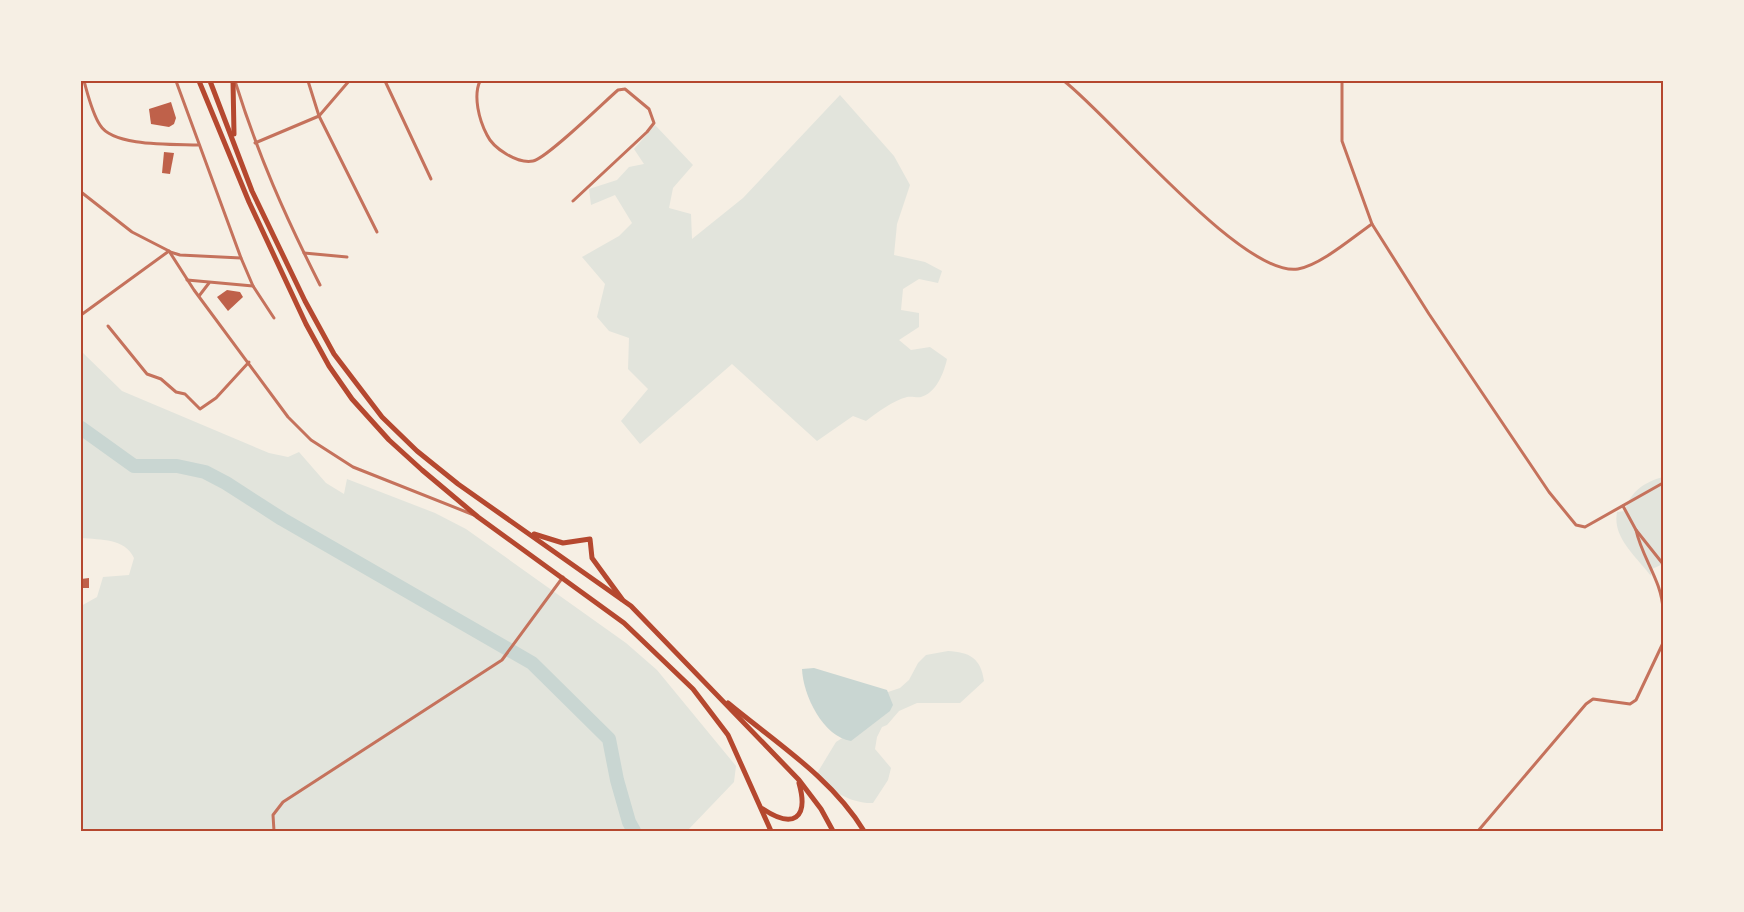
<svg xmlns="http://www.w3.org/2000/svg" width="1744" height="912" font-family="'Fira Sans',sans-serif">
	<rect width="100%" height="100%" fill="#f6efe4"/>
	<g fill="#e2e4dc">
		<path d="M840 95 894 156 910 185 897 224 894 255 925 262 942 271 938 283 919 279 903 289 901 310 919 313V327L899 340 911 350 930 347 947 359C944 373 936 393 921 397 917 398 912 396 907 397 892 401 878 412 866 421L853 416 817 441 732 364 640 444 621 421 648 389 628 369 629 338 609 331 597 317 605 284 582 257 619 236 632 223 615 195 591 205 589 189 617 180 629 167 644 164 634 149 655 125 693 165 673 188 669 208 691 214 692 239 743 198Z"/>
		<path d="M81 351 122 391 269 453 288 457 299 452 326 483 344 494 347 479 435 513 466 529 626 643 657 670 736 766 734 782 687 831H81V606L97 597 103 577 129 575 134 558C125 538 101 540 81 538Z"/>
		<path d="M1663 477V564L1652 569 1651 576C1637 557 1612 538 1617 512L1625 511C1630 492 1644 482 1663 477Z"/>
		<path d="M948 651C969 652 981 658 984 681L960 703H917L899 711 887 725 882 727 877 737 875 749 891 768 888 780 873 803C853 804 829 791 816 775L836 742 858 728 888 692 900 688 909 680 918 663 926 655Z"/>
	</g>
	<path fill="#c9d6d2" d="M814 668 887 690 893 705 890 711 851 741C823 737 803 695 802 669Z"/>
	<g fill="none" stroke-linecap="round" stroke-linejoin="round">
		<polyline stroke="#c9d6d2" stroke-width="14" points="81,428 134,466 177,466 205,472 226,483 282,519 532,663 609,739 617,780 629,822 634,831"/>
	</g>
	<g fill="#bf614a">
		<polygon points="171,102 176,118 174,124 169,127 151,124 149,109"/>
		<polygon points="164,152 174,153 170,174 162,173"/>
		<polygon points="227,290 240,292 243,297 228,311 217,297"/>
		<polygon points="89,578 89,588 81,588 81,579"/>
	</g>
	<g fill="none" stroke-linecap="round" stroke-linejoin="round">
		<g stroke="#c5725c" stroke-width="3">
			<path d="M84 81C88 95 92 113 100 125 113 147 174 144 198 145"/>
			<polyline points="176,81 241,258 253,286 274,318"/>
			<path d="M235 81C258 155 285 216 320 285"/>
			<polyline points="308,81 319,116 377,232"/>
			<polyline points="385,81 431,179"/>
			<path d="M480 81C473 96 479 120 487 135 493 148 517 164 533 161 546 159 603 103 618 90L625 89 649 109 654 123 647 132 573 201"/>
			<path d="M1064 81C1111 117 1243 278 1298 269 1321 265 1353 237 1372 224"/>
			<polyline points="1342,81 1342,141 1372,224 1429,314 1549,492 1576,525 1585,527 1663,483"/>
			<polyline points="255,143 319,116 349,81"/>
			<polyline points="81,192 132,232 169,251 194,290 288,417 311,440 353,467 474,515"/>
			<polyline points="170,252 180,255 241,258"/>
			<polyline points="304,253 347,257"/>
			<polyline points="187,280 253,286"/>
			<polyline points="199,296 209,283"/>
			<polyline points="81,315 169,251"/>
			<polyline points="108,326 147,374 161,379 176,392 185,394 200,409 216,398 249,362"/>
			<polyline points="1623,506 1636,530 1663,564"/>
			<path d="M1636 530C1642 558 1662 581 1663 610"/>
			<polyline points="274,831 273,815 283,802 502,660 563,577"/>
			<polyline points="1478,831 1586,704 1593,699 1630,704 1636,700 1663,643"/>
		</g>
		<g stroke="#b5482f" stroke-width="5">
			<polyline points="199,81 249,202 306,324 329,366 352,399 389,440 422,470 478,517 624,623 693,689 728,735 771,831"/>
			<polyline points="210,81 252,191 305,301 334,354 382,417 417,451 458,484 631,606 799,780 821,809 833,831"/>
			<polyline points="233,81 234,134"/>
			<polyline points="534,534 563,543 590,539 592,558 622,599"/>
			<path d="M728 703C775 742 832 778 864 831"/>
			<path d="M763 809C793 829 809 819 799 783"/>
		</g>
	</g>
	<rect width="1744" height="912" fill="none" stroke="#f6efe4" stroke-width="165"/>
	<rect x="82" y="82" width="1580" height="748" fill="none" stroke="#b5482f" stroke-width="2"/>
</svg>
